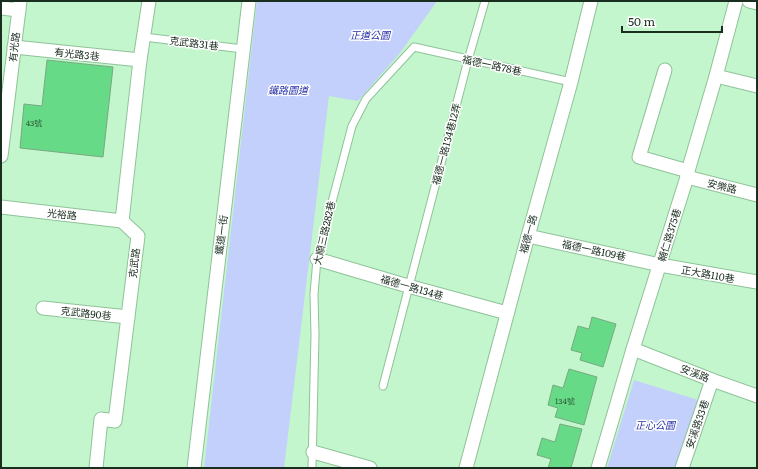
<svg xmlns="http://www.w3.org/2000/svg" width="758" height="469" font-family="Literata,'Noto Sans TC',serif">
	<rect width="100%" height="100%" fill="#c3f6cd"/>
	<g fill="#c2d0fb">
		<polygon points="257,1 437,1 400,53 358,101 329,96 284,468 204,468"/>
		<polygon points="634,380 698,400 675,468 607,468"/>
	</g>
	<g fill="#66da86" stroke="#78a982">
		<polygon points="47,60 113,67 103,157 20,148 24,104 42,106"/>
		<polygon points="592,317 616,324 603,367 580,360 582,353 571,350 578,326 589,329"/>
		<polygon points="569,369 597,377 584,425 555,417 558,408 548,405 553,385 563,388"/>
		<polygon points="560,424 582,429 571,468 548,468 551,459 537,455 542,438 555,442"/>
	</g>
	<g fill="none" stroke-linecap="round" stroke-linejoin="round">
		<g stroke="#90c29a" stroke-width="9">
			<g id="service">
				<polyline points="144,37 243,49"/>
				<polyline points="383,386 468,60 485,1"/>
				<polyline points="312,468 315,335 314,294 317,259 352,126 366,99 414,47 571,82"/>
			</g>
		</g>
		<g stroke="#90c29a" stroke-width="15">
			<g id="minor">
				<polyline points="749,1 757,3"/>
				<polyline points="1,8 19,10"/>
				<polyline points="14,47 140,60"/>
				<polyline points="665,70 639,157 688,171"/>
				<polyline points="716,76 757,86"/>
				<polyline points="1,156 20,1"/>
				<polyline points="687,177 757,195"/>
				<polyline points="1,207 122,221"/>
				<polyline points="122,221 140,60 149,1"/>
				<polyline points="528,236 660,265 757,282"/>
				<polyline points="317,259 408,286 507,313"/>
				<polyline points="43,308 128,317"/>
				<polyline points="633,349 712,380 757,396"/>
				<polyline points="313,452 370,468"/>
				<polyline points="96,468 101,419 115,421 138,236 122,221"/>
				<polyline points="194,468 249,1"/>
				<polyline points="466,468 528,236 571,82 591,1"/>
				<polyline points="598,468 633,349 687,177 688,171 716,76 736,1"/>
				<polyline points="682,468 712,380"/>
			</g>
		</g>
		<use href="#service" stroke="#fff" stroke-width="7"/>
		<use href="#minor" stroke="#fff" stroke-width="13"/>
	</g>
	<g text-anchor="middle" stroke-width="3" stroke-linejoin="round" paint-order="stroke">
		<g font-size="8" fill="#2d5939">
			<text x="34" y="126">43號</text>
			<text x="565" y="404">134號</text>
		</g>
		<g font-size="10" font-style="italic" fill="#252fa8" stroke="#fff">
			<text x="370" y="39">正道公園</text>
			<text x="288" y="94">鐵路園道</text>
			<text x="655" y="429">正心公園</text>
		</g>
		<g font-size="10" fill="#1a2e1f" stroke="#fff">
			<text transform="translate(194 43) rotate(7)" y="4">克武路31巷</text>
			<text transform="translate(14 47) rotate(-83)" y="4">有光路</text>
			<text transform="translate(77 54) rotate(6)" y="4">有光路3巷</text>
			<text transform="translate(492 65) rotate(12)" y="4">福德一路78巷</text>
			<text transform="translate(446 144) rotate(-75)" y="4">福德一路134巷12弄</text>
			<text transform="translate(722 186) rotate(14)" y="4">安樂路</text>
			<text transform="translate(62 214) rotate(6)" y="4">光裕路</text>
			<text transform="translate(324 233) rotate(-77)" y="4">大順三路282巷</text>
			<text transform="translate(528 234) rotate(-75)" y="4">福德一路</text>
			<text transform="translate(221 235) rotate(-83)" y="4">鐵道一街</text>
			<text transform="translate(669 235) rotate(-73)" y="4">輔仁路375巷</text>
			<text transform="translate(594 250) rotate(12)" y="4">福德一路109巷</text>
			<text transform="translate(134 263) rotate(-83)" y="4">克武路</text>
			<text transform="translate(708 274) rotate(10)" y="4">正大路110巷</text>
			<text transform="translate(412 287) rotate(16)" y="4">福德一路134巷</text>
			<text transform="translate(86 313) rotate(6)" y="4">克武路90巷</text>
			<text transform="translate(695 373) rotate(21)" y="4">安溪路</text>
			<text transform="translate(697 424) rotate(-71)" y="4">安溪路33巷</text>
		</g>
	</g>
	<rect width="758" height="469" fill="none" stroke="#1a2e1f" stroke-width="4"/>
	<path d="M622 26v6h100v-6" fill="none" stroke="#1a2e1f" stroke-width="2"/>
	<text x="628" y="26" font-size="12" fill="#1a2e1f" stroke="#ffffff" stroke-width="3" paint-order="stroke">50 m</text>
</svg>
